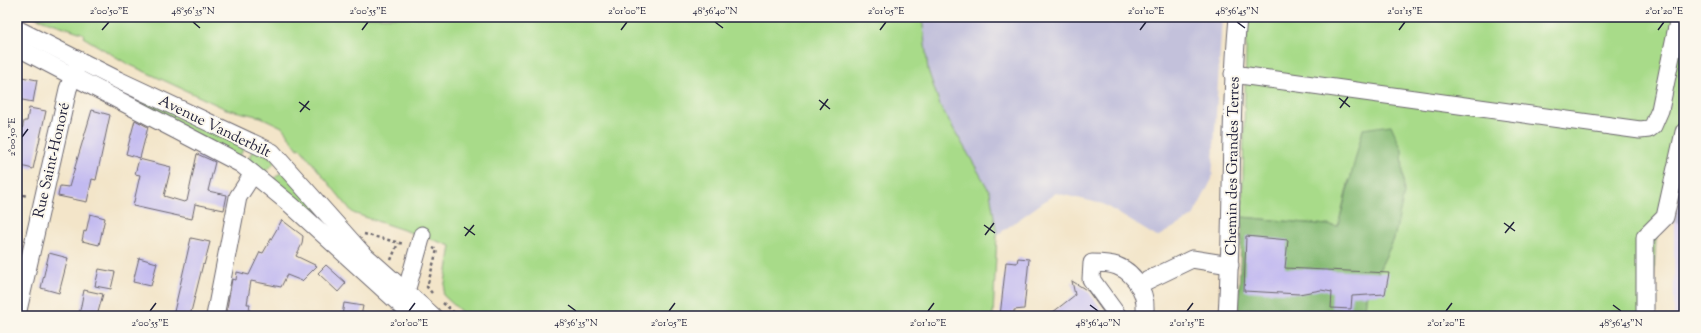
<svg xmlns="http://www.w3.org/2000/svg" width="1701" height="333" font-family="'Sorts Mill Goudy',serif">
	<rect width="100%" height="100%" fill="#fbf7ec"/>
	<filter id="ink" filterUnits="userSpaceOnUse"><feTurbulence type="fractalNoise" baseFrequency=".025" numOctaves="2"/><feDisplacementMap in="SourceGraphic" scale="8" xChannelSelector="R" yChannelSelector="G"/><feConvolveMatrix kernelMatrix="1 2 1 2 8 2 1 2 1" color-interpolation-filters="sRGB"/></filter>
	<filter id="wash" filterUnits="userSpaceOnUse"><feTurbulence type="fractalNoise" baseFrequency=".012" numOctaves="4" result="noise"/><feDisplacementMap in="SourceGraphic" scale="16" xChannelSelector="R" yChannelSelector="G"/><feGaussianBlur stdDeviation="0.9" result="paint"/><feColorMatrix in="noise" values="0 0 0 0 0 0 0 0 0 0 0 0 0 0 0 0 0 1.4 0 .05"/><feComposite in="paint" operator="in"/></filter>
	<g filter="url(#wash)">
		<rect width="100%" height="100%" fill="#f3e5c9"/>
		<polygon fill="#dfd5f5" points="1674,222 1684,224 1684,316 1674,316"/>
		<g fill="#c3c1db">
			<polygon points="922,17 1222,17 1212,179 1193,216 1157,237 1103,204 1056,193 997,235 990,192 940,105 928,70"/>
			<polygon points="1684,100 1684,224 1674,222 1678,198 1663,195"/>
		</g>
		<g fill="#a8db89" stroke="#657e62">
			<polygon points="34,17 922,17 928,70 940,105 990,192 997,235 993,316 466,316 443,295 451,246 353,213 300,148 298,149 282,127 261,117 226,109 126,63 83,37 84,35 82,33"/>
			<polygon points="1248,17 1684,17 1684,100 1657,225 1651,316 1365,316 1366,297 1394,239 1349,180 1338,226 1242,217 1246,51"/>
			<polygon points="97,75 246,143 239,158 94,82"/>
			<polygon points="254,147 276,161 262,175 247,163"/>
			<polygon points="284,170 352,247 270,182"/>
		</g>
		<polygon fill="#86bb75" stroke="#546e58" points="1391,125 1402,150 1404,194 1394,239 1366,297 1365,316 1238,316 1242,217 1338,226 1363,129"/>
		<g id="blocks">
			<g fill="#c2baf0">
				<polygon points="17,76 37,80 33,102 17,99"/>
				<polygon points="29,108 46,111 33,169 17,165 17,152 24,121 27,121"/>
				<polygon points="92,110 110,115 96,180 92,179 87,202 58,196 60,186 69,187"/>
				<polygon points="135,120 148,127 140,158 126,154"/>
				<polygon points="197,154 215,162 208,191 227,195 224,210 195,204 192,219 133,206 140,175 135,174 139,159 171,167 164,196 184,202 187,201"/>
				<polygon points="90,214 105,218 99,245 82,241 84,231 86,232"/>
				<polygon points="282,220 303,236 302,244 296,256 317,266 302,281 287,275 281,287 251,281 247,304 250,304 248,316 226,314 232,279 236,280 237,272 249,275 260,252 263,253"/>
				<polygon points="1246,236 1288,240 1285,268 1389,273 1385,294 1352,296 1351,309 1331,308 1332,292 1321,290 1299,294 1244,291"/>
				<polygon points="191,238 210,242 204,265 203,264 190,316 173,316"/>
				<polygon points="49,253 68,258 59,293 41,288"/>
				<polygon points="139,258 157,263 151,286 133,282"/>
				<polygon points="1018,258 1029,259 1024,309 1014,310 1014,316 1000,316 1006,262 1017,263"/>
				<polygon points="326,265 346,283 338,292 318,273"/>
				<polygon points="99,269 115,272 111,289 95,286"/>
				<polygon points="1072,281 1088,291 1106,316 1048,316 1075,295"/>
				<polygon points="84,290 103,294 97,316 79,316"/>
				<polygon points="344,303 363,306 361,316 342,316"/>
			</g>
		</g>
	</g>
	<g filter="url(#ink)">
		<use href="#blocks" fill-opacity="0" stroke="#6b666d" stroke-width="1"/>
		<g fill="none" stroke-linecap="round" stroke-linejoin="round">
			<g stroke="#6b666d" stroke-width="19">
				<g id="minor">
					<polyline points="17,29 118,80 272,152 361,252 433,316"/>
					<polyline points="17,47 241,164 291,205 413,316"/>
					<polyline points="1233,74 1640,130 1649,129 1653,126 1660,110 1679,17"/>
					<polyline points="1138,285 1192,259 1230,265"/>
					<polyline points="402,299 406,292 422,235"/>
					<polyline points="17,315 68,89 77,66"/>
					<polyline points="215,316 238,197 253,174"/>
					<path d="M1118 316 1091 279 1092 263C1101 263 1109 263 1117 266 1136 273 1149 297 1144 316"/>
					<path d="M1227 316C1233 216 1229 116 1238 17"/>
					<polyline points="1645,316 1645,237 1665,217 1684,132"/>
				</g>
			</g>
			<g stroke="#6b666d" stroke-width="2.5" stroke-dasharray="3 3" stroke-linecap="butt">
				<polyline points="17,194 28,196"/>
				<polyline points="364,234 404,244"/>
				<polyline points="391,260 398,243"/>
				<polyline points="432,293 427,287 437,250 433,248"/>
				<polyline points="443,303 458,316"/>
			</g>
			<use href="#minor" stroke="#fff" stroke-width="17"/>
		</g>
	</g>
	<path fill="none" stroke="#22223b" stroke-width="1.5" d="M193 22 200 28M715 22 723 28M1237 22 1245 28M102 30 109 22M362 30 368 22M621 30 627 22M880 30 886 22M1140 30 1146 22M1399 30 1405 22M1658 30 1664 22M1339 98 1350 107M819 100 830 109M299 102 310 110M1340 108 1348 97M820 110 828 99M300 112 309 101M22 137 28 129M1504 223 1515 231M984 225 995 233M464 227 475 235M1505 233 1514 222M985 235 994 223M465 236 474 225M568 305 576 311M1090 305 1098 311M1613 305 1621 311M150 311 156 303M409 311 415 303M669 311 675 303M928 311 934 303M1187 311 1193 303M1446 311 1452 303"/>
	<g text-anchor="middle" stroke-width="4" stroke-linejoin="round" paint-order="stroke">
		<g font-size="15" fill="#22223b" stroke="#fbf7ec">
			<text transform="translate(215 126) rotate(26)" y="5">Avenue Vanderbilt</text>
			<text transform="translate(51 160) rotate(-77)" y="5">Rue Saint-Honoré</text>
			<text transform="translate(1232 166) rotate(-89)" y="5">Chemin des Grandes Terres</text>
		</g>
	</g>
	<rect width="1701" height="333" fill="none" stroke="#fbf7ec" stroke-width="44"/>
	<rect x="22" y="22" width="1657" height="289" fill="none" stroke="#22223b" stroke-width="1.5"/>
	<g font-size="10" text-anchor="middle" fill="#22223b">
		<text x="109" y="14">2°00'50"E</text>
		<text x="193" y="14">48°56'35"N</text>
		<text x="368" y="14">2°00'55"E</text>
		<text x="627" y="14">2°01'00"E</text>
		<text x="715" y="14">48°56'40"N</text>
		<text x="886" y="14">2°01'05"E</text>
		<text x="1146" y="14">2°01'10"E</text>
		<text x="1237" y="14">48°56'45"N</text>
		<text x="1405" y="14">2°01'15"E</text>
		<text x="1664" y="14">2°01'20"E</text>
		<text transform="translate(11 137) rotate(-90)" y="4">2°00'50"E</text>
		<text x="150" y="326">2°00'55"E</text>
		<text x="409" y="326">2°01'00"E</text>
		<text x="576" y="326">48°56'35"N</text>
		<text x="669" y="326">2°01'05"E</text>
		<text x="928" y="326">2°01'10"E</text>
		<text x="1098" y="326">48°56'40"N</text>
		<text x="1187" y="326">2°01'15"E</text>
		<text x="1446" y="326">2°01'20"E</text>
		<text x="1621" y="326">48°56'45"N</text>
	</g>
</svg>
